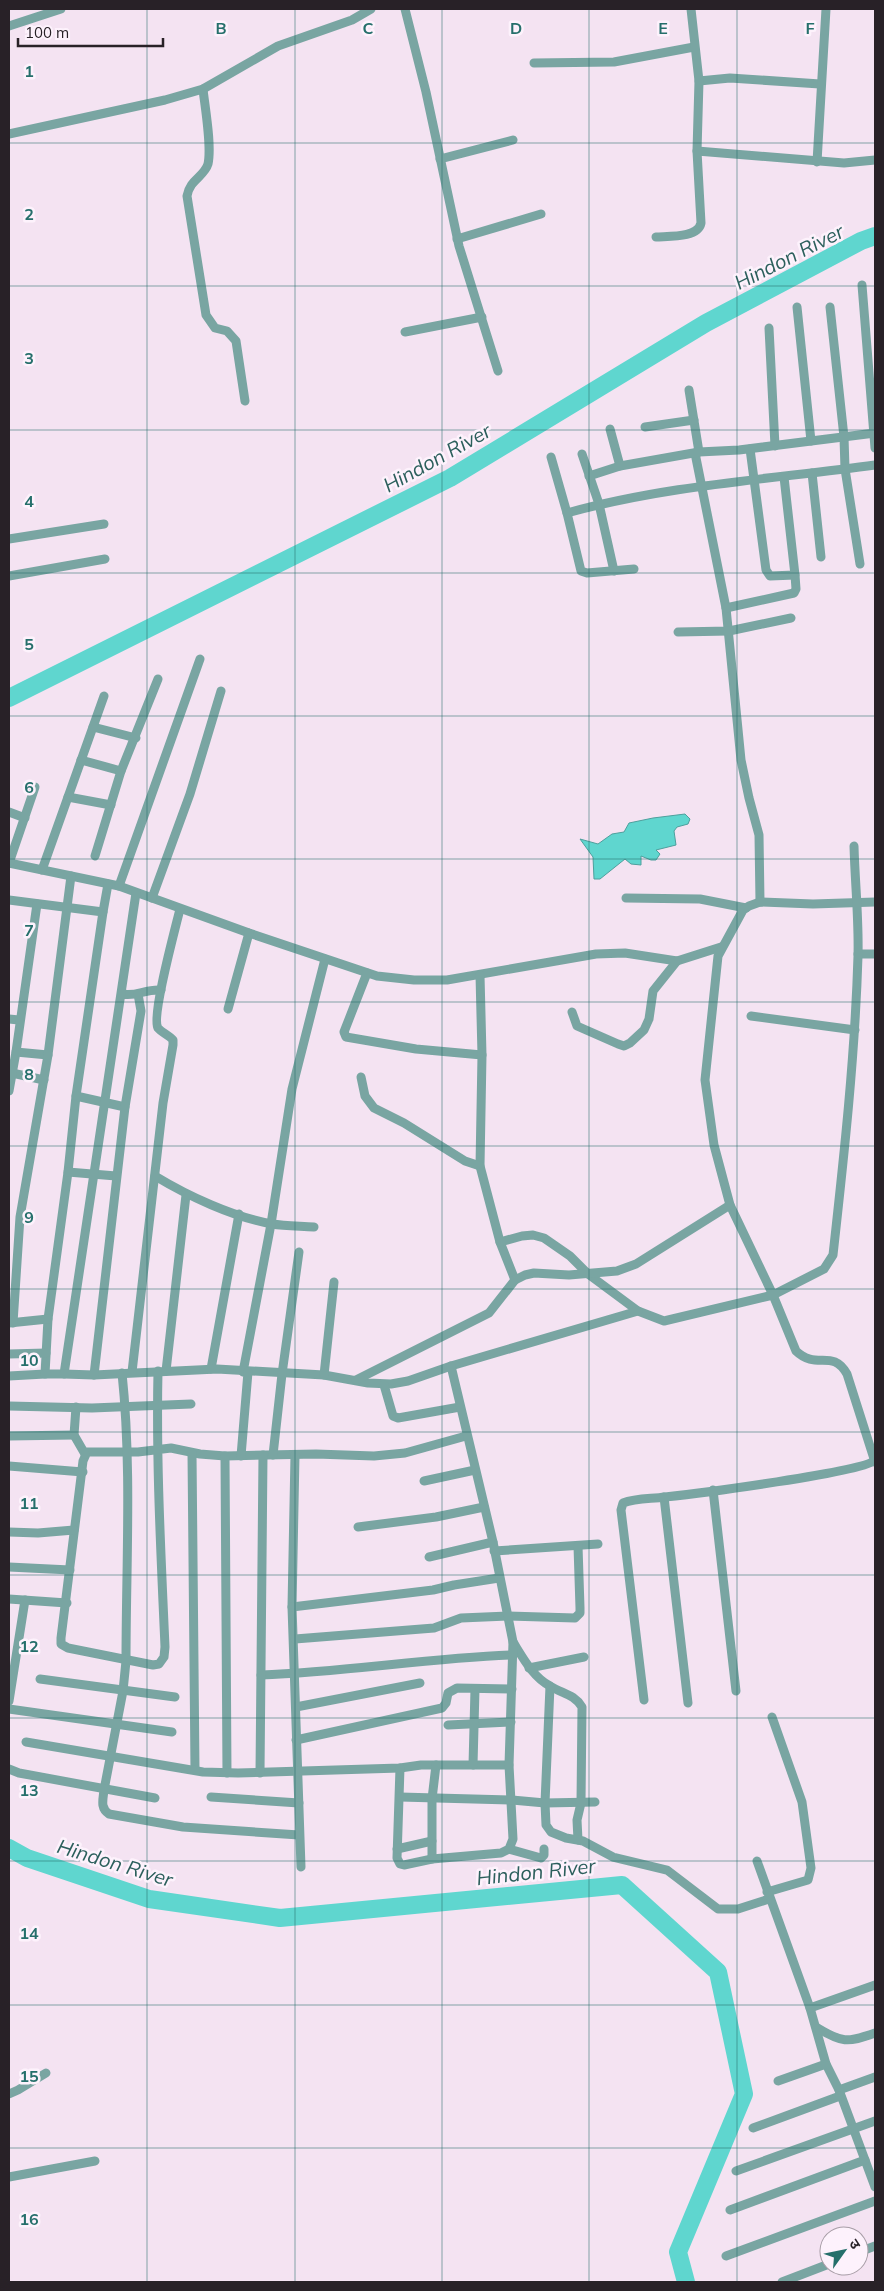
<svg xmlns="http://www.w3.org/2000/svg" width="884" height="2291" font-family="Mulish,'Noto Sans Devanagari',sans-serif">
	<rect width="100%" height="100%" fill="#f4e3f2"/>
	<polygon fill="#5fd6cf" stroke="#4ea09d" points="685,814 690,819 688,824 677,827 674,831 676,845 656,850 660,854 656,860 651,860 641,856 641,865 631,864 625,859 600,879 594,879 593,857 580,839 598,844 612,834 624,832 629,823 653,818"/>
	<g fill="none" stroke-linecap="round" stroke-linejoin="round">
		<g stroke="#5fd6cf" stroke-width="18">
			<polyline points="9,698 450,478 706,323 861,241 875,236"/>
			<polyline points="9,1848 27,1858 149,1899 280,1918 622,1885 718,1972 744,2094 678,2252 686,2282"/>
		</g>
		<g stroke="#79a5a2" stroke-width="9">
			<polyline points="405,9 426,92 459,246 498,371"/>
			<polyline points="9,26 61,9"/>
			<polyline points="534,63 614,62 694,47"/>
			<polyline points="699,81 730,78 820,84"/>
			<path d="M203 89C205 108 212 146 208 164 204 177 190 179 187 196L206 315 215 328 227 331 236 341 245 401"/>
			<polyline points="9,134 165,100 203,89 278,46 352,20 371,9"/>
			<polyline points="697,151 844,163 875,160"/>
			<polyline points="440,159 513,140"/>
			<polyline points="817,162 826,9"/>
			<path d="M656 237C669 236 698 238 701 223L697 151 699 81 691 9"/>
			<polyline points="457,239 541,214"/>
			<polyline points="862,285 875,448"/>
			<polyline points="797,307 811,441"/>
			<polyline points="830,307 844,437 845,469 860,564"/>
			<polyline points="769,328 775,446"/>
			<polyline points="405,332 482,317"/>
			<polyline points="689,390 699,452"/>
			<polyline points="645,427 694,420"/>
			<polyline points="610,429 620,466"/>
			<polyline points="750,449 766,570 770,576 795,575 784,477"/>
			<polyline points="695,453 726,608 741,760 749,798 759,835 760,902"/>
			<polyline points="582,454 599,504 614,571"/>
			<polyline points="551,457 567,513 581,571 587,573 634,569"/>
			<polyline points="812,473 821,557"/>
			<polyline points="589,476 620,466 699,452 739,450 875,433"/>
			<path d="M567 513C667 485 773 479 875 465"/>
			<polyline points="9,539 104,524"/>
			<polyline points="9,576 105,559"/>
			<polyline points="726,608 794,593 796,589 795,575"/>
			<polyline points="678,632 729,631 791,618"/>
			<polyline points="93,727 136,738"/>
			<polyline points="81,760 121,771"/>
			<polyline points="68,797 111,805"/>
			<polyline points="9,812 25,818"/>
			<polyline points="95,856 121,771 158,679"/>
			<polyline points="9,863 119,886 249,933 377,976 414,980 447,980 596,954 625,953 677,961 721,947"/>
			<polyline points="9,863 35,787"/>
			<polyline points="42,870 104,696"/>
			<polyline points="119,886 200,659"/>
			<polyline points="152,898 190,794 221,691"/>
			<polyline points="626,898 700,899 746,908"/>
			<polyline points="9,900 103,912 76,1096 68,1172 48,1319 45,1374 9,1376"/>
			<path d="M875 902 813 904 760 902 749 906 743 910 718 956 705 1080 714 1145 730 1205 773 1295 796 1351C817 1371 832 1348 847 1374L875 1462"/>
			<polyline points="103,912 108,884"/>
			<polyline points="858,954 875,954"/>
			<polyline points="367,973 344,1032 346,1037 416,1049 482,1055"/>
			<polyline points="480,975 482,1055 480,1166 500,1242 515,1280"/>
			<path d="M122 994C137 997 144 989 161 990"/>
			<polyline points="228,1009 249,933"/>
			<polyline points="572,1012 577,1026 618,1044 624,1046 630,1043 644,1030 649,1019 653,991 677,961"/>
			<polyline points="751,1016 855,1030"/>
			<polyline points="9,1019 19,1020"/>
			<polyline points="16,1052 48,1055"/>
			<polyline points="12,1073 44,1080"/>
			<polyline points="361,1077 365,1096 374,1108 404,1123 465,1161 480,1166"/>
			<polyline points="9,1091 16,1052 37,904"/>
			<polyline points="76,1096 125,1107"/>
			<polyline points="68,1172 116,1176"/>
			<path d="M155 1176C188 1196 233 1217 272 1224 285 1226 300 1226 314 1227"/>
			<path d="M500 1242 522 1236 533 1235 544 1238 570 1256 588 1274 638 1311 664 1321 773 1295 824 1269 833 1255C844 1156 855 1056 858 956 859 920 855 883 854 846"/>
			<polyline points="9,1323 48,1319"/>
			<polyline points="13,1323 20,1217 48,1055 71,876"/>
			<polyline points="9,1354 46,1353"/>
			<polyline points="211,1369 239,1214"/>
			<path d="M158 1371C156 1463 161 1555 165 1647L164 1657 159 1664 153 1665 68 1648 61 1644V1638L83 1461 87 1452H138L171 1448 200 1454 225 1456 316 1454 374 1456 405 1453 466 1436"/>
			<polyline points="166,1371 186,1195"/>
			<path d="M132 1372 163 1103 173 1045V1040C169 1035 162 1033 158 1028 151 1017 176 926 180 909"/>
			<polyline points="243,1372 271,1224 292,1089 325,959"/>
			<path d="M122 1373C132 1468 126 1565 126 1661L123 1691 104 1790C103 1800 100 1808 109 1814L183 1827 299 1835"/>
			<polyline points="45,1374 64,1374 136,893"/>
			<polyline points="64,1374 94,1375 217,1369 324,1375 368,1383 391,1384 408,1381 451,1366 638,1311"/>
			<polyline points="94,1375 125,1107 141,1011 138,994"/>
			<polyline points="324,1375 334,1282"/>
			<polyline points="356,1380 489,1313 515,1280 525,1275 534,1273 569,1275 617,1271 636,1264 730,1205"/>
			<polyline points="384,1385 393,1416 398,1418 460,1407"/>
			<polyline points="9,1406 92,1408 191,1404"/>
			<polyline points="76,1407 74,1435 85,1454"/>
			<polyline points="9,1436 74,1435"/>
			<polyline points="192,1453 195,1770"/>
			<polyline points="273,1455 282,1374 299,1252"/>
			<polyline points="295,1455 292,1607 301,1867"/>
			<polyline points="225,1456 227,1773"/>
			<polyline points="241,1456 248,1372"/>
			<polyline points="9,1466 83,1472"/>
			<polyline points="424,1481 475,1470"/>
			<polyline points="713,1490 736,1691"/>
			<polyline points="664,1497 688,1703"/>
			<polyline points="358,1527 436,1517 484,1507"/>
			<polyline points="9,1532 38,1533 74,1530"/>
			<polyline points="494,1551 598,1544"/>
			<polyline points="429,1557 493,1542"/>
			<polyline points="9,1567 70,1570"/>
			<polyline points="9,1599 67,1603"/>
			<polyline points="292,1607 433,1590 454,1585 499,1578"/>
			<polyline points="295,1639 434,1628 461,1618 508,1616 575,1618 580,1613 580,1608 578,1546"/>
			<path d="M513 1642C523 1658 533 1677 550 1686 563 1694 574 1694 582 1707L581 1803 577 1820 578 1840"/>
			<polyline points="529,1668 584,1657"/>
			<path d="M261 1675C345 1672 429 1658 513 1655"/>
			<polyline points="40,1679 175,1697"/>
			<polyline points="550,1686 545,1803 546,1825 551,1832 566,1838 583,1841 613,1857 667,1870 718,1909 738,1909 769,1899"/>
			<path d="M644 1700 621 1510 623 1503C636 1498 651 1499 665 1497 693 1494 865 1472 875 1460"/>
			<polyline points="9,1701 25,1600"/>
			<polyline points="296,1707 420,1683"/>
			<polyline points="9,1709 172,1732"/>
			<polyline points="448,1725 511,1722"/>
			<polyline points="296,1740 442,1708 446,1703 448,1693 457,1688 512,1689"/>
			<polyline points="26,1742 203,1772 238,1773 400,1768 421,1765 509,1765"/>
			<polyline points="473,1765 475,1689"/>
			<polyline points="400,1768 397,1858 400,1864 404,1865 432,1859 501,1853 509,1849 513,1839 509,1765 513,1642 493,1542 451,1366"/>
			<polyline points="9,1769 19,1773 155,1798"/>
			<polyline points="260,1773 263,1455"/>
			<polyline points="211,1797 299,1803"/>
			<polyline points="400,1797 512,1800 545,1803 595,1802"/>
			<polyline points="397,1849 432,1841"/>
			<polyline points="509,1849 541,1858 544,1855 544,1849"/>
			<polyline points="432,1859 432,1799 436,1765"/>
			<polyline points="757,1861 810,2008 826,2064 839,2090 875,2187"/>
			<polyline points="767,1892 808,1880 811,1868 802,1802 772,1717"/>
			<polyline points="810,2008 875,1985"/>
			<path d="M816 2027C842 2043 847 2043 875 2033"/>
			<polyline points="778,2081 826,2064"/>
			<polyline points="839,2090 875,2077"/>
			<polyline points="9,2094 18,2090 46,2073"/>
			<polyline points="753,2128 840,2096"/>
			<polyline points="736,2171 875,2121"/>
			<polyline points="9,2177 95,2161"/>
			<polyline points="730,2210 865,2160"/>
			<polyline points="859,2252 875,2246"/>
			<polyline points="726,2256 875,2201"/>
			<polyline points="782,2282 829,2264"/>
		</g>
	</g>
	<path fill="none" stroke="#256f6b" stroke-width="1" stroke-opacity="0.55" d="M147 9V2282M295 9V2282M442 9V2282M589 9V2282M737 9V2282M9 143H875M9 286H875M9 430H875M9 573H875M9 716H875M9 859H875M9 1002H875M9 1146H875M9 1289H875M9 1432H875M9 1575H875M9 1718H875M9 1861H875M9 2005H875M9 2148H875"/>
	<g text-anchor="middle" stroke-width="5" stroke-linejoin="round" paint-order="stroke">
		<g font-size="20" font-style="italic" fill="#2c5f5c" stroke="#fdf2fc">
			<text transform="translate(789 257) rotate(-27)" y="7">Hindon River</text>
			<text transform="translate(437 458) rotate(-29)" y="7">Hindon River</text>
			<text transform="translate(115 1863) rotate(17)" y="7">Hindon River</text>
			<text transform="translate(536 1872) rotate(-6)" y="7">Hindon River</text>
		</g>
	</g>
	<g font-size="16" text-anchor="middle" font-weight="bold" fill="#256f6b" stroke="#fdf2fc" stroke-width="5" stroke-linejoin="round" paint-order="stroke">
		<text x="221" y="34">B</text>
		<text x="368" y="34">C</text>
		<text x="516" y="34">D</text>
		<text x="663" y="34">E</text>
		<text x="810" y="34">F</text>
		<text x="29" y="77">1</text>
		<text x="29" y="220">2</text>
		<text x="29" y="364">3</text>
		<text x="29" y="507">4</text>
		<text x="29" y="650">5</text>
		<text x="29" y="793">6</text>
		<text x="29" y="936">7</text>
		<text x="29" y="1080">8</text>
		<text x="29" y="1223">9</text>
		<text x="29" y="1366">10</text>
		<text x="29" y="1509">11</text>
		<text x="29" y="1652">12</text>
		<text x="29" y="1796">13</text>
		<text x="29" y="1939">14</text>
		<text x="29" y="2082">15</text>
		<text x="29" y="2225">16</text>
	</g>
	<rect width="884" height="2291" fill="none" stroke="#282127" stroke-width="20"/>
	<g transform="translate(844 2251) rotate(57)"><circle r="24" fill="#fdf2fc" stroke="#a89ea7"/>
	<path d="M0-4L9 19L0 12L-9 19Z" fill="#256f6b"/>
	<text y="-8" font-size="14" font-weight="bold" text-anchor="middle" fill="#282127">उ</text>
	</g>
	<path d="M18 38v8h145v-8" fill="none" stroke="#282127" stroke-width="2.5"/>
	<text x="25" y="38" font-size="15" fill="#282127" stroke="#fdf2fc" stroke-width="4" paint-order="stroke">100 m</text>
</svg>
